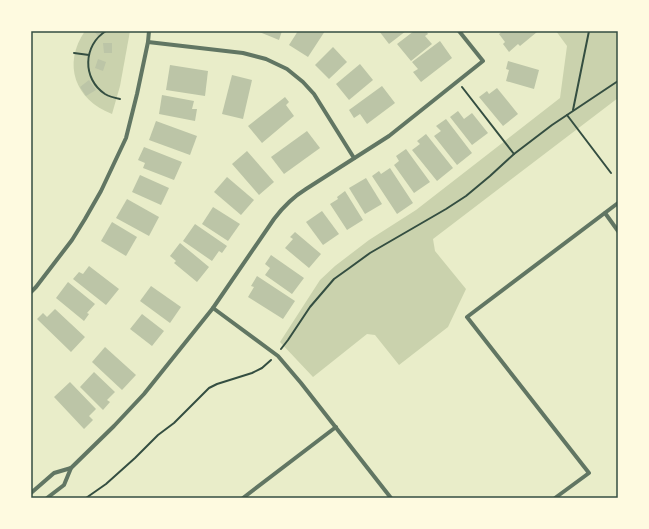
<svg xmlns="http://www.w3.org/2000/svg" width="649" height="529" font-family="Bitter,serif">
	<rect width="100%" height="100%" fill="#e9edc9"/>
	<g fill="#cad2ad">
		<path d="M85 31H130L120 86 112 114C75 100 62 64 85 31Z"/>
		<polygon points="556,31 618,31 618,98 433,239 435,251 466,289 448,327 399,365 375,335 367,334 313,377 280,342 320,280 335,266 369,240 416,210 560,98 567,46"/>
	</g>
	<g fill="#bcc5a7">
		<polygon points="94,31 105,31 98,36"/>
		<polygon points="257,31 282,31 279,40"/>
		<polygon points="298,31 325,31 308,57 289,45"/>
		<polygon points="379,31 406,31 389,44"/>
		<polygon points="414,31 426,31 428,34 425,36 432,44 411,61 397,44"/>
		<polygon points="503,31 536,31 537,32 520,46 518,44 509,52 503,44 505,42 499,34"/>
		<polygon points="440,41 452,58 421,82 413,72 418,69 412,62"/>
		<polygon points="103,43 112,43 112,53 104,53"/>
		<polygon points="333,47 347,62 329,79 315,65"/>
		<polygon points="98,59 106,62 103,71 95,68"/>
		<polygon points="508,61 539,70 534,89 506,81 509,70 506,69"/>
		<polygon points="360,64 373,80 349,100 336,84"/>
		<polygon points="170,65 208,71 205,96 166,90"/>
		<polygon points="232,75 252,80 243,119 222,114"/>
		<polygon points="89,80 96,90 86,96 80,87"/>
		<polygon points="382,86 395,103 367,124 360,114 354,118 349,110"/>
		<polygon points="497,88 518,114 503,126 479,97 487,91 489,94"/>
		<polygon points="162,95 194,101 192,109 197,109 195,121 159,114"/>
		<polygon points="285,97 289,102 286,105 294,116 262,143 248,126"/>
		<polygon points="458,111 464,119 472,113 488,133 472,145 450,117"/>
		<polygon points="446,119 472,153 457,165 434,136 441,131 436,126"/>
		<polygon points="156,121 197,136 190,155 149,140"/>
		<polygon points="307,131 320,148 284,174 271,157"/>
		<polygon points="426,134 453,168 437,181 412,150 420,144 417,141"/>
		<polygon points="144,147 182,162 174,180 143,168 145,163 138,160"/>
		<polygon points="406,149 430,182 414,193 394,165 399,161 396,156"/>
		<polygon points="247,151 274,182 259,195 232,164"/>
		<polygon points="390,168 413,203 397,214 372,176 379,171 381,174"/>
		<polygon points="140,175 169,188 161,205 132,192"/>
		<polygon points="227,177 254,200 241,215 214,192"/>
		<polygon points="366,178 382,204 365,214 349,188"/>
		<polygon points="345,191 363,220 347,230 330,204 338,199 337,197"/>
		<polygon points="127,199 159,217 149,236 116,218"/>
		<polygon points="213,207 240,224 228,241 202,224"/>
		<polygon points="322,211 339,234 323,245 306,222"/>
		<polygon points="112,222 137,237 126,256 101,241"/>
		<polygon points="195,224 227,246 222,253 219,251 212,261 183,241"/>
		<polygon points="295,232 321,254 309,268 285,248 293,239 290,237"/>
		<polygon points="180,243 209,267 197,282 174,263 176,261 170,256"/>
		<polygon points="271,255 304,278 292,294 265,275 270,268 265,264"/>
		<polygon points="89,266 119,289 106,305 73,279 79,272 83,274"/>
		<polygon points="257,276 295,301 283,319 248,297 254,287 251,286"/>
		<polygon points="68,282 95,304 87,313 89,314 84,321 56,298"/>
		<polygon points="151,286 181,307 170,323 140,301"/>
		<polygon points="55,309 85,337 71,352 37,319 43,313 47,317"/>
		<polygon points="142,314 164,331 152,346 130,329"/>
		<polygon points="105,347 136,375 122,390 92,362"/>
		<polygon points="94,372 115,392 107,400 110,402 103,410 80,387"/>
		<polygon points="70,382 96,409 89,416 93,420 84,429 54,397"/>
	</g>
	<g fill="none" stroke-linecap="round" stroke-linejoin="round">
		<g stroke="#344e41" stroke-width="2">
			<path d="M106 31C83 45 82 79 105 94 110 97 115 98 120 99"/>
			<polyline points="74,53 89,55"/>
			<polyline points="462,87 514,154"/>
			<polyline points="573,110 589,31"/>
			<polyline points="567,115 611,173"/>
			<polyline points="281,349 288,340 310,307 334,279 348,269 370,253 446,209 466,196 490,176 514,154 552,125 618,81"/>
			<polyline points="86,498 106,484 135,458 158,435 174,423 209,388 217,384 252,373 262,368 271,360"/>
		</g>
		<g stroke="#617663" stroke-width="4">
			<polyline points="148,42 243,53 266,59 287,69 303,82 314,94 354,158"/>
			<polyline points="605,213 618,231"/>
			<polyline points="31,292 36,287 72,240 85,219 101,191 126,138 137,94 148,42 149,31"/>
			<polyline points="213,308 278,356 301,383 391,498"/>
			<polyline points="31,493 54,473 71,468"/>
			<path d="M47 498 64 485 71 468 114 426 144 394 213 308 274 219C283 207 293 197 306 189L389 136 483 61 459 31"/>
			<polyline points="243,498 336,427"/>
			<polyline points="555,498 589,473 467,317 618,203"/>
		</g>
	</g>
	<rect width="649" height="529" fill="none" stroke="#fefae0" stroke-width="64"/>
	<rect x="32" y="32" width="585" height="465" fill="none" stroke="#344e41" stroke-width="1.5"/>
</svg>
